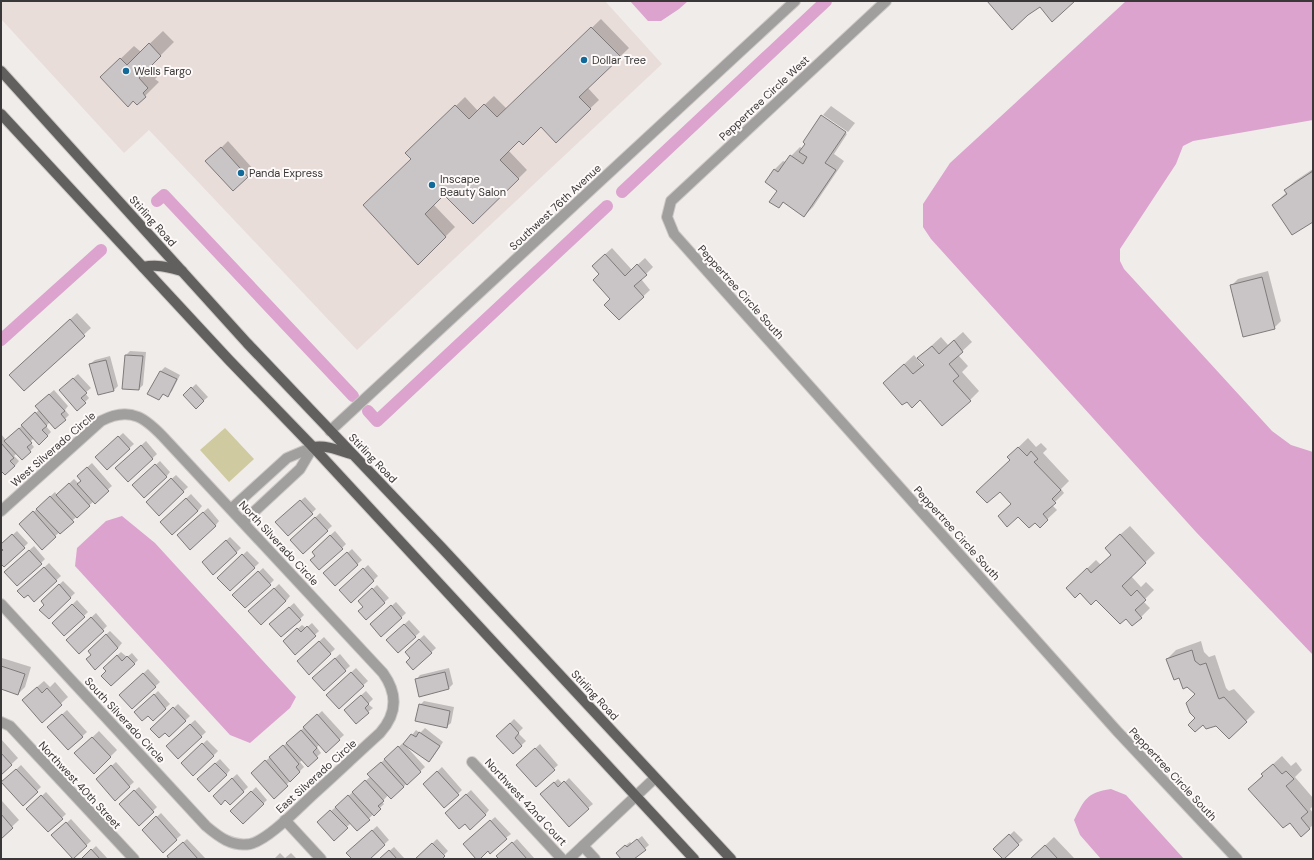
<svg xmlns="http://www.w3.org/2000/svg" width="1314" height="860" font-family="'DM Sans',sans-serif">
	<rect width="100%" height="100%" fill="#f0ecea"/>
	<polygon fill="#e8ddd9" points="1,1 605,1 662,64 357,350 149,130 124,153 1,19"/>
	<polygon fill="#cfcaa0" points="225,428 254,459 229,482 200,450"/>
	<g fill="#dba3ce">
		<polygon points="630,1 688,1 679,9 661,21 648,21"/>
		<polygon points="1126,1 1313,1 1313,120 1193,141 1183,146 1176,164 1120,249 1120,261 1124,269 1272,431 1291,445 1313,452 1313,655 1196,532 931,239 923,227 923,204 950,163"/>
		<polygon points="122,516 155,543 296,697 290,708 250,743 230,735 75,566 77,548 106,521"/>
		<path d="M1111 789 1126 795 1184 859H1101L1080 835 1074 820C1085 799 1086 793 1111 789Z"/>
	</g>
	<g fill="#0003">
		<polygon points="601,19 629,48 588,88 599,100 556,141 541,126 519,140 508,150 527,170 473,223 444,193 433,204 455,227 418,264 412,159 407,153 465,97 478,111 494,96 507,109"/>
		<polygon points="163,31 174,42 152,64 161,73 155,79 159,82 137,104 115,64 134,46 141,52"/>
		<polygon points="831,106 855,123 848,132 823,115"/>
		<polygon points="822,115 822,117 847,134 834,154 844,161 813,207 804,216 784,202 778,207 779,191 774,170 783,161 786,162 791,156 800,147 803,149 807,143 804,142"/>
		<polygon points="228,141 254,170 233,190 214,155"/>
		<polygon points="1313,169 1313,220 1273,205 1287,192 1285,190 1295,181"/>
		<polygon points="612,248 632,270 645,258 653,267 641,279 650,290 619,319 600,274 600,259"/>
		<polygon points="1268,271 1281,321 1274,328 1231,286 1238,279"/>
		<polygon points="77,313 91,328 24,390 17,368"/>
		<polygon points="963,332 972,342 958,355 968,366 962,372 979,391 970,400 920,399 907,400 884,383 914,355 923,366 925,365 928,349 941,337 948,345"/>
		<polygon points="130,351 146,352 143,385 139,389 126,355"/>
		<polygon points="110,356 118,386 114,390 98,394 90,364 95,360"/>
		<polygon points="165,367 180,375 172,391 168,395 164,393 159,399 161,371"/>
		<polygon points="78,374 91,388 85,393 89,398 85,402 65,386"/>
		<polygon points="196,384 208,397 196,407 184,395"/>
		<polygon points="54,390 68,406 65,410 69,415 65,419 50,422 46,426 51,432 47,436 34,438 30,442 34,447 30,451 17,453 14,456 19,461 15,466 1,470 1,434 6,440 39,410 40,402"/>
		<polygon points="123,433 134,444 107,468 101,453"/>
		<polygon points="1028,438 1036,447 1041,443 1047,449 1043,453 1069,481 1061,489 1064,493 1052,505 1057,510 1040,526 1012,503 1011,460 1008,457"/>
		<polygon points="146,441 157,454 128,481 121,464"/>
		<polygon points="160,461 170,472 166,477 138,481"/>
		<polygon points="92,463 112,486 94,501 42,548 25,520 55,492 57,495 74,479 79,484 82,480 82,472"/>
		<polygon points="176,475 188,487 159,514 151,497"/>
		<polygon points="191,494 202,506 198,511 165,518"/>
		<polygon points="305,497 316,509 312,513 281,518"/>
		<polygon points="208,508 219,521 215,526 182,531"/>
		<polygon points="320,513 332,526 303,552 296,536"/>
		<polygon points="1130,526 1155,553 1131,576 1141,587 1146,582 1154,590 1143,601 1150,608 1141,617 1126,617 1076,579 1096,560 1101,565 1112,554 1115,539"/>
		<polygon points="17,531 28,543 24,547 1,563 1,553 4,550 1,545"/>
		<polygon points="335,531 346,544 342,548 316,555 317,547"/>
		<polygon points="230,537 241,548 214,574 207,558"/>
		<polygon points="34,546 45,559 41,563 10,568"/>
		<polygon points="352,549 362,560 335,585 329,569"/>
		<polygon points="247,551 259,563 230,590 218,578"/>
		<polygon points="49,563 61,576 34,600 23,587"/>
		<polygon points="368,565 378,576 351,602 345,586"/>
		<polygon points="263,568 274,580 270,584 238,591"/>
		<polygon points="63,581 75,593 49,618 46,605 42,601"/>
		<polygon points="279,584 290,596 286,601 250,611"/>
		<polygon points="377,585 389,598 366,619 364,607 359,602"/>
		<polygon points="77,600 88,612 64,635 53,623"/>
		<polygon points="396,602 406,613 381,636 371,625"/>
		<polygon points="294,603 304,615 300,619 275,620"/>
		<polygon points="96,613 107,626 103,630 71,636"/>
		<polygon points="409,620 420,632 398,652 392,636"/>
		<polygon points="312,623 319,631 295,653 284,641 302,625 306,628"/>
		<polygon points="110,631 122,643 118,648 93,646"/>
		<polygon points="424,635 436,648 413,669 411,658 406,652"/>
		<polygon points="324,637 335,649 309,673 302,657"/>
		<polygon points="1201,641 1204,652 1209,657 1215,655 1226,688 1229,691 1234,689 1255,712 1229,738 1217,725 1196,718 1196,694 1180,677 1167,659 1176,650"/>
		<polygon points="121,652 127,657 132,653 138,660 134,664 107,671 108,663"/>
		<polygon points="340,654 350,666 324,689 318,673"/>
		<polygon points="2,658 31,667 25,687 18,694 1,688 1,659"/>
		<polygon points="356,668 368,681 339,707 332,690"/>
		<polygon points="449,668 453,684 449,688 416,680 420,675"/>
		<polygon points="148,669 160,682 132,708 125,691"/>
		<polygon points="44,681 50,687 55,682 68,697 42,721 30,693"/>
		<polygon points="158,691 170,704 153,719 140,708"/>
		<polygon points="366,691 373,699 368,704 373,708 368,712 349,706"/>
		<polygon points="424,701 454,707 451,723 446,727 420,705"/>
		<polygon points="178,704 190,716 169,736 165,731 152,729"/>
		<polygon points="67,710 87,732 68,749 48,727"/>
		<polygon points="322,711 344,735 326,751 320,744 317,747 321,753 308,765 303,759 300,762 304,767 274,797 256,769 288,742"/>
		<polygon points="514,719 523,728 518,733 526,741 513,753 497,736"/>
		<polygon points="195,720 206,732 178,758 171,741"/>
		<polygon points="425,728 443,742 433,757 429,761 406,746 425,767 391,798 388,795 382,802 384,804 357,830 351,823 334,839 323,818 371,776 369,774 386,758 403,743 405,744 416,730 420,733"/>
		<polygon points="99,731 117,750 94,773 82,747"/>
		<polygon points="1,739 18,758 1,774"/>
		<polygon points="207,740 218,751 213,756 186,759"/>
		<polygon points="540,744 558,765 536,785 522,761"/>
		<polygon points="1282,756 1291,766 1296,762 1302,770 1295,777 1313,798 1313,806 1310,809 1313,813 1313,825 1302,835 1290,822 1249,789 1263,775 1262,774"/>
		<polygon points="220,759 230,770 226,775 203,774"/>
		<polygon points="116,762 134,782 115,799 101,775"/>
		<polygon points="21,765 41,787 23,804 3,782"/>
		<polygon points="442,767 462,790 458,794 428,780"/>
		<polygon points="237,774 248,787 230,804 218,791"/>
		<polygon points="569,778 593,804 588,808 546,790 558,779 563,784"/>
		<polygon points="139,787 157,807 153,811 124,800"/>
		<polygon points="256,787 267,800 243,823 232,811"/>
		<polygon points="471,790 489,810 485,815 465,822 446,813"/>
		<polygon points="46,792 66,814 48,831 28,809"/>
		<polygon points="2,801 19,820 1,837 1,802"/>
		<polygon points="161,813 181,835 163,851 143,830"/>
		<polygon points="495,817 511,834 477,859 469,840"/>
		<polygon points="71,819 91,841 73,857 53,835"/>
		<polygon points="377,826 389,840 368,859 353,859 352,849"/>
		<polygon points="1014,831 1023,840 1003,858 999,845"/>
		<polygon points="642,836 649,845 633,859 622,859 621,849 630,842 632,844"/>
		<polygon points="1054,837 1075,859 1031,859"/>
		<polygon points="187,839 206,859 171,859 173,852"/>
		<polygon points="437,839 448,851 440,859 416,859"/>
		<polygon points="517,839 535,859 500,859 502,852"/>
		<polygon points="96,846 108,859 82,859 83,858"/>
		<polygon points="394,847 405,859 380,859"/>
		<polygon points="280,853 285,858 291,853 297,859 274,859"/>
	</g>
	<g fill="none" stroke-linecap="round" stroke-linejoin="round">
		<g stroke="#dba3ce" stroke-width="12">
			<polyline points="622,192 826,1"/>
			<polyline points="157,201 164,195 353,396"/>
			<polyline points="1,340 101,250"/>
			<polyline points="368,411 377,421 607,206"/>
		</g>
	</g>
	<g fill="#c9c5c6" stroke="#7e7a7b">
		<polygon points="987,1 1075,1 1052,22 1040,7 1028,15 1012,30"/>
		<polygon points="591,27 621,57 579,97 591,109 556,143 541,127 523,145 519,141 500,160 519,179 473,224 444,195 425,214 446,237 418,265 363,205 411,159 405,153 455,105 469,119 484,104 497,117"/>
		<polygon points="149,43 161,56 139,78 148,88 143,93 146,97 137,105 133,101 128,107 100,77 120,58 127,65"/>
		<polygon points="821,115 846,132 825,163 836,170 804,217 783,202 779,208 769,202 777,191 765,182 774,169 778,172 790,155 803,164 807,157 799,152 805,144 803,142"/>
		<polygon points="221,147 248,177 233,191 205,161"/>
		<polygon points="1313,171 1313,222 1292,235 1272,205 1287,194 1284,190"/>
		<polygon points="605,254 625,276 637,264 647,275 634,286 644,297 619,320 604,305 610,299 593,280 599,274 592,266"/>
		<polygon points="1262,277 1275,329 1243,337 1230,285"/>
		<polygon points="70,319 85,336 24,391 9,375"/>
		<polygon points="954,340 963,352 949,364 959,376 953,381 971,401 942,426 920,400 912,408 907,402 902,405 883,383 904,364 913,374 924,365 917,358 932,346 939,354"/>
		<polygon points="125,355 143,356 139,390 122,389"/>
		<polygon points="106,360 114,391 98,395 89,364"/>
		<polygon points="160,371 177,379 168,397 163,394 159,400 147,394"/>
		<polygon points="73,378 87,393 81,398 86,403 77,411 59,390"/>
		<polygon points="191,387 204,401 196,409 183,395"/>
		<polygon points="49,394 65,411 61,414 66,420 55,429 35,406"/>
		<polygon points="35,412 47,426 42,430 48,436 39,445 21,425"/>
		<polygon points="19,428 32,443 27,447 31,452 22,460 4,441"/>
		<polygon points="118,436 130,449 107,470 95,457"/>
		<polygon points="1,443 14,458 10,461 15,466 5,475 1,471"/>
		<polygon points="141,445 153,459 128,482 115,468"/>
		<polygon points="1018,447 1027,456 1031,451 1038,459 1034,462 1061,490 1052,499 1056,503 1043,514 1048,520 1040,528 1035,523 1029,528 1018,517 1007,527 998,516 1011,504 1000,492 987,503 976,492 1010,460 1007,457"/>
		<polygon points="155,464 167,477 144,498 132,485"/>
		<polygon points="87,467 109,491 95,504 77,484 81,481 77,476"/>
		<polygon points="171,478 184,492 159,516 146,502"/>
		<polygon points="69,483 90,506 77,518 56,495"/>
		<polygon points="50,496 74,522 60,534 36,509"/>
		<polygon points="186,498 198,511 172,535 160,522"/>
		<polygon points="300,500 313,514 288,536 275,522"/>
		<polygon points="33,511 56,537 42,550 19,524"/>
		<polygon points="203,512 216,526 190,550 177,535"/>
		<polygon points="315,517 328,531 303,554 290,540"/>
		<polygon points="12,534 25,548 4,567 1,564 1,552 3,550 1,548 1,544"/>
		<polygon points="1120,534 1146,563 1122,586 1131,596 1137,590 1146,600 1135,610 1142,618 1132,626 1126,619 1120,624 1096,600 1091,605 1080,593 1075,598 1066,588 1087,568 1091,573 1111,555 1105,548"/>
		<polygon points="330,535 343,549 319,570 310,560 315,556 312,552"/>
		<polygon points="226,540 237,553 213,575 202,562"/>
		<polygon points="29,550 42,564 17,586 4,572"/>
		<polygon points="347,552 358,565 335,586 323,573"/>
		<polygon points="242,554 255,568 230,591 217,578"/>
		<polygon points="44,567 57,581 34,602 28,595 24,598 17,591"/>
		<polygon points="363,568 374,581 351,603 339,590"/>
		<polygon points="258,571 271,585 245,608 232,595"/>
		<polygon points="59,584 71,598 49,619 39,610 44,605 41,601"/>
		<polygon points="274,588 286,601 261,625 248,611"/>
		<polygon points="372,588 385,603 366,620 358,611 363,607 358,601"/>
		<polygon points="72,604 85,617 64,636 52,623"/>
		<polygon points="391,605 402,618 381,637 370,624"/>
		<polygon points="289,607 301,620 281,637 269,624"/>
		<polygon points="91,617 104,631 79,654 66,640"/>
		<polygon points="404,624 416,637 398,653 386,640"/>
		<polygon points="307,626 316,636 295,655 283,641 297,628 301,632"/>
		<polygon points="106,634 118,648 95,670 86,659 91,655 88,651"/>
		<polygon points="419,639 432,653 413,670 406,662 410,658 405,652"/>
		<polygon points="319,641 331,654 309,675 297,661"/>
		<polygon points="1192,650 1195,661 1200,665 1206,663 1218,697 1219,699 1224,697 1247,722 1229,739 1216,726 1206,729 1203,725 1195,732 1188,725 1195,718 1190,713 1186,703 1195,694 1187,687 1183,689 1179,678 1174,680 1166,659"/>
		<polygon points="117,655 122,661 127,656 135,664 111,686 101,676 106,671 103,668"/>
		<polygon points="335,658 346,671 324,691 312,678"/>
		<polygon points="1,666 25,674 18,695 1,689"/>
		<polygon points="351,672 364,686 339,709 326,695"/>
		<polygon points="445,672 449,689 419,697 415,679"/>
		<polygon points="143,673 156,687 132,709 119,695"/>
		<polygon points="37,687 42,693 47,688 62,705 42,723 22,700"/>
		<polygon points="154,694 166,709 153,721 148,716 142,721 134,712"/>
		<polygon points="361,695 369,704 365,708 369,713 356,724 344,710"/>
		<polygon points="419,704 450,711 447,728 415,721"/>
		<polygon points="173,707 186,721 169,737 165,733 159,738 150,729"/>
		<polygon points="62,714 83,737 68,750 47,727"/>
		<polygon points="317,714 340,740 326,753 303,727"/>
		<polygon points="510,723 519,733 515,738 522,746 513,754 496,736"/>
		<polygon points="190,724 202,737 178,759 166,746"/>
		<polygon points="301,730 317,748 313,752 318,758 308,767 286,743"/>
		<polygon points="419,732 440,746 429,762 403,744 411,734 416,737"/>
		<polygon points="92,737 111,757 94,774 74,753"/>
		<polygon points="202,743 214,756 193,776 181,763"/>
		<polygon points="283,745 299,764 296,767 300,772 290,782 269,757"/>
		<polygon points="398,746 421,772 407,785 384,759"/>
		<polygon points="535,748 555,770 536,787 516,765"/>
		<polygon points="1,753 12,765 1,775"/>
		<polygon points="265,760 288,786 274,799 251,773"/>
		<polygon points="381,762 404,787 391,799 367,774"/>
		<polygon points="215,763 227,775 209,792 197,779"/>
		<polygon points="1273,764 1282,774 1286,771 1294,779 1286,786 1308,812 1301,818 1310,829 1301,837 1290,823 1283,828 1248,789 1263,776 1261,774"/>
		<polygon points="111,765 130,787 115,801 96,779"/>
		<polygon points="16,769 38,792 23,806 1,782"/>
		<polygon points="437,771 459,795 444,808 423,784"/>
		<polygon points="232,778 244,792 230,805 225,800 221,805 213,796"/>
		<polygon points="365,780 384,801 378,806 381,809 374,816 352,792"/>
		<polygon points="564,781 589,809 569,827 540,794 554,782 558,787"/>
		<polygon points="134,790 154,812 139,826 119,804"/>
		<polygon points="251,791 264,804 243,824 230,811"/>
		<polygon points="466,794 486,815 470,830 465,824 459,829 445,813"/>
		<polygon points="41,795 63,819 48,832 26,809"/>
		<polygon points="348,795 370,820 357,831 335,807"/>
		<polygon points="330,810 348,828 334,841 317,822"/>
		<polygon points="1,814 13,828 1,839"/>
		<polygon points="156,816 177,840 163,853 142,830"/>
		<polygon points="490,820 507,839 490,854 488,851 480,859 476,859 463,844"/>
		<polygon points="66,822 87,846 73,859 51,835"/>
		<polygon points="372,830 385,845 370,859 352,859 346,853"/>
		<polygon points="1009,834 1019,845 1004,859 1003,859 993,849"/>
		<polygon points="637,839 646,850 634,859 621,859 616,853 625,845 627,847"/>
		<polygon points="183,842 198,859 169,859 167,856"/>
		<polygon points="512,842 527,859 499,859 496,856"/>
		<polygon points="432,843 445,856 442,859 415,859"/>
		<polygon points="1045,845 1058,859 1030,859"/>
		<polygon points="91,849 100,859 81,859"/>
		<polygon points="389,850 397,859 379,859"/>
	</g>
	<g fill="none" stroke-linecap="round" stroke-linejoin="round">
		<g stroke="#cbc8c6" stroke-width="12">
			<g id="minor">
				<polyline points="886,1 671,201 667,217 674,234 1117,731 1237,859"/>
				<polyline points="330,431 795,1"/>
				<polyline points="231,509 287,458 313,447"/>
				<path d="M1 511 101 421C131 405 147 419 167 441L383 673C398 694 397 714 380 733 359 752 338 772 317 791 301 805 269 840 250 844 232 847 219 837 206 826L1 604"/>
				<polyline points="243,522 300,469 313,447"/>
				<polyline points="1,722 10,726 134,859"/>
				<polyline points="472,762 562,859"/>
				<polyline points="285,820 321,859"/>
				<polyline points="583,846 595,859"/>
				<polyline points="569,859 655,778"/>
			</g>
		</g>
		<g stroke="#cbc8c6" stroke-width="12">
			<g id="major">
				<polyline points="1,71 247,343 442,548 731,859"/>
				<polyline points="1,114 229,360 313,447 694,859"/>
				<path d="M143 267C158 264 167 267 182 271"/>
				<path d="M313 447C327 445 338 450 351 454"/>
			</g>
		</g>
		<use href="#minor" stroke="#a09f9e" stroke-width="10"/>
		<use href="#major" stroke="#62605e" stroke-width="10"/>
	</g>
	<g fill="#126a9a" stroke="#fdf9f8" stroke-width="1.5">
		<circle cx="584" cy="60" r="4"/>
		<circle cx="126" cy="71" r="4"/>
		<circle cx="241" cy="173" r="4"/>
		<circle cx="432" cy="185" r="4"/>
	</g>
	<g text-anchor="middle" stroke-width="4" stroke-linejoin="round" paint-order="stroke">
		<g font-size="11" fill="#393737" stroke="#fdf9f8" text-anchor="start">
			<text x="592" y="64">Dollar Tree</text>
			<text x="134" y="75">Wells Fargo</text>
			<text x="249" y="177">Panda Express</text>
			<text x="440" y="183">Inscape<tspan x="440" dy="13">Beauty Salon</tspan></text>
		</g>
		<g font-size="11" fill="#393737" stroke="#fdf9f8">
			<text transform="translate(764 98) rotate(-43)" y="4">Peppertree Circle West</text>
			<text transform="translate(555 207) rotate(-43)" y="4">Southwest 76th Avenue</text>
			<text transform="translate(153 221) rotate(48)" y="4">Stirling Road</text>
			<text transform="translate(741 292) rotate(48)" y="4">Peppertree Circle South</text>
			<text transform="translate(53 449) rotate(-41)" y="4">West Silverado Circle</text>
			<text transform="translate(373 458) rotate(46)" y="4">Stirling Road</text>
			<text transform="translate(957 533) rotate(48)" y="4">Peppertree Circle South</text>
			<text transform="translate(279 543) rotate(47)" y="4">North Silverado Circle</text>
			<text transform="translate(595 695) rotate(47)" y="4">Stirling Road</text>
			<text transform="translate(125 720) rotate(47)" y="4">South Silverado Circle</text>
			<text transform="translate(1173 774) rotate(47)" y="4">Peppertree Circle South</text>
			<text transform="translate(316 776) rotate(-42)" y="4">East Silverado Circle</text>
			<text transform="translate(80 785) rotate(47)" y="4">Northwest 40th Street</text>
			<text transform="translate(526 802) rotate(47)" y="4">Northwest 42nd Court</text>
		</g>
	</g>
	<rect width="1314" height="860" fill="none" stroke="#393737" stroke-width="4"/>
</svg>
